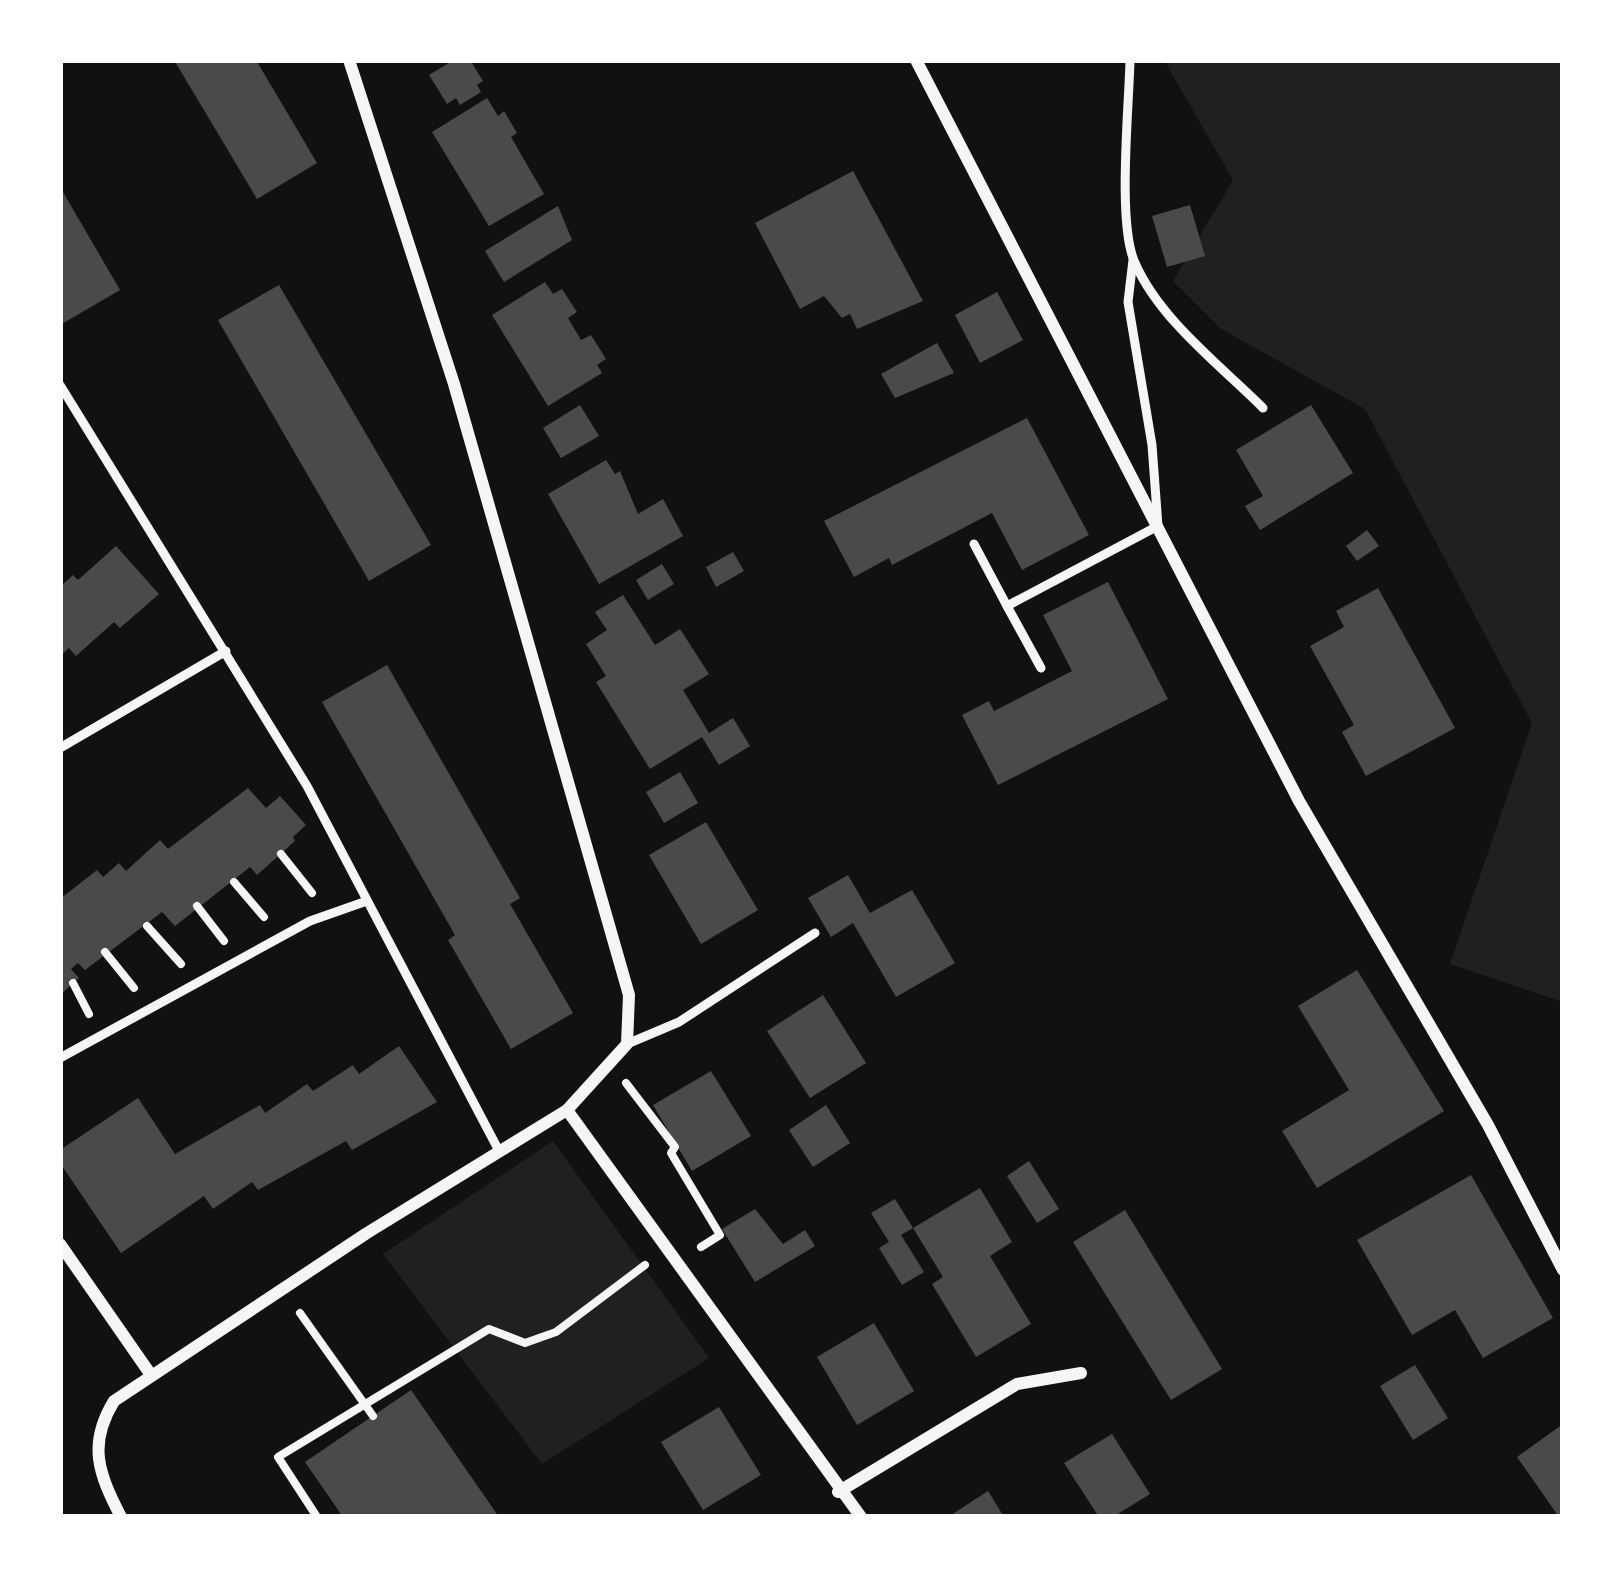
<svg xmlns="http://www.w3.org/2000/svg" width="1623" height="1577" font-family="Cabin,sans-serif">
	<rect width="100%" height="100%" fill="#111"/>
	<g fill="#202020">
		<polygon points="1164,60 1563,60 1563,1002 1450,964 1532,723 1365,409 1221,329 1173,281 1233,180"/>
		<polygon points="553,1141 709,1358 542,1464 383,1254"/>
	</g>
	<g fill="#4a4a4a">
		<polygon points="174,60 256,60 317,163 257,199"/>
		<polygon points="454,60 470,60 483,81 477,85 481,92 460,105 456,98 447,104 429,75"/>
		<polygon points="487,98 498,116 504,111 517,133 511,137 544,194 489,226 432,132"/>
		<polygon points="853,171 923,301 857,329 850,314 842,318 824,296 800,309 755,223"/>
		<polygon points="60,187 120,290 60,325"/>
		<polygon points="1190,205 1205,256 1167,267 1152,216"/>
		<polygon points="558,206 572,240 504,282 485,251"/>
		<polygon points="545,282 553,294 562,289 577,312 568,318 581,340 591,335 606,359 597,365 602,373 548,406 492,315"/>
		<polygon points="279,285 431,545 369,581 218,320"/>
		<polygon points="997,292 1023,340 980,363 955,315"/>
		<polygon points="937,343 954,373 895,398 881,374"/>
		<polygon points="580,405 599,436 561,458 543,428"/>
		<polygon points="1311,405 1353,473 1260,530 1245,506 1263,496 1236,450"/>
		<polygon points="1027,418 1089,535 1022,570 992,513 892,565 889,558 854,577 824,521"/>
		<polygon points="606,460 615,474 620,471 638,514 663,499 683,536 599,584 548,494"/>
		<polygon points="1367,530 1379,546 1357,561 1346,546"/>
		<polygon points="116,546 159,594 120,628 114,622 76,656 69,648 60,656 60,587 73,575 78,580"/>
		<polygon points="733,552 744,571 716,587 706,567"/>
		<polygon points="662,564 674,584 648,600 636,580"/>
		<polygon points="1108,582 1168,699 998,785 962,715 989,701 994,711 1072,671 1043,615"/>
		<polygon points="1378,588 1455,728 1366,776 1342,732 1354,725 1310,646 1344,627 1336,611"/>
		<polygon points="623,595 655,645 680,629 709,674 683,690 709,733 733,718 750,746 719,765 702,737 650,769 596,682 606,676 586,644 607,630 595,612"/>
		<polygon points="387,665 520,898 510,904 573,1013 511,1049 448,940 455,935 322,702"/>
		<polygon points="680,772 698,803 664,823 646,792"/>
		<polygon points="248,788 266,808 280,796 306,825 293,837 295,841 257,875 250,867 175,926 162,912 85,970 78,963 71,969 79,978 60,995 60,899 97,870 103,877 119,863 126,871 160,840 168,849"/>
		<polygon points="706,822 758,910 701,944 649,855"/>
		<polygon points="848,875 870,913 912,890 955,963 896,997 853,923 831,937 808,898"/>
		<polygon points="1357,970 1444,1111 1317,1188 1282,1131 1349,1090 1298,1006"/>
		<polygon points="823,995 866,1063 810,1098 767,1031"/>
		<polygon points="399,1046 437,1102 352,1150 346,1141 258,1190 252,1182 213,1209 204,1196 121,1253 60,1163 60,1150 138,1098 175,1154 260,1105 265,1113 307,1084 313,1091 353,1065 359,1074"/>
		<polygon points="711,1071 751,1136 692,1171 653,1105"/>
		<polygon points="826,1105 850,1143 813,1167 789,1130"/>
		<polygon points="1029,1161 1059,1209 1037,1223 1007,1176"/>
		<polygon points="1471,1175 1553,1318 1483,1358 1455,1310 1412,1335 1357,1240"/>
		<polygon points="980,1188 1012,1242 990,1256 1031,1324 976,1357 932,1284 943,1277 913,1228 901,1235 924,1272 902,1285 879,1248 889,1242 871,1213 895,1199 913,1228"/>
		<polygon points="755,1209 783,1244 805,1230 815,1246 755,1282 722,1229"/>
		<polygon points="1125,1210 1222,1369 1171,1400 1073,1242"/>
		<polygon points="874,1323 914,1391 857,1425 817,1357"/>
		<polygon points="1415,1365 1448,1418 1413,1440 1380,1386"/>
		<polygon points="411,1390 499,1517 343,1517 305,1462"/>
		<polygon points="719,1407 761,1475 703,1510 661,1442"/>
		<polygon points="1563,1424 1563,1517 1559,1517 1517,1457"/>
		<polygon points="1112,1434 1150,1494 1113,1517 1099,1517 1064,1463"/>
		<polygon points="988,1491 1004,1517 948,1517"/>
	</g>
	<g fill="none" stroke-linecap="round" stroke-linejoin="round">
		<g stroke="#f5f5f5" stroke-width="8">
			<polyline points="281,854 312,893"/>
			<polyline points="234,882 264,917"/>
			<polyline points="197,906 224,941"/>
			<polyline points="147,926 181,964"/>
			<polyline points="105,952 134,988"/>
			<polyline points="73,983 89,1014"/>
			<polyline points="626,1083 675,1147 671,1153 720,1235 701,1247"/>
			<polyline points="300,1313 373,1416"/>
			<polyline points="317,1517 278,1457 489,1329 525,1343 556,1332 645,1265"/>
		</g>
		<g stroke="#f5f5f5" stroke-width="9">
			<path d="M1130 60C1129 108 1117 224 1135 263 1160 320 1220 365 1263 408"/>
			<polyline points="60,385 307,786 498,1149"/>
			<polyline points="974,544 1007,606"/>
			<polyline points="1041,668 1007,606 1158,526 1152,445 1128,302 1133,260"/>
			<polyline points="60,748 226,651"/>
			<polyline points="627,1044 679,1022 815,933"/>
			<polyline points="60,1058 310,921 364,902"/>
		</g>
		<g stroke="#f5f5f5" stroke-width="12">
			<polyline points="916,60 1299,801 1488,1125 1563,1270"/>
			<polyline points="567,1110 861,1517"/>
			<polyline points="60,1244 151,1375"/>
			<polyline points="838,1492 1017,1384 1081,1373"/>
			<path d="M121 1517C99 1474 87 1445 114 1401L367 1233 567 1110 627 1044 629 995 454 384 349 60"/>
		</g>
	</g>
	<rect width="1623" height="1577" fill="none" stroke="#ffffff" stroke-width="126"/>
</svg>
